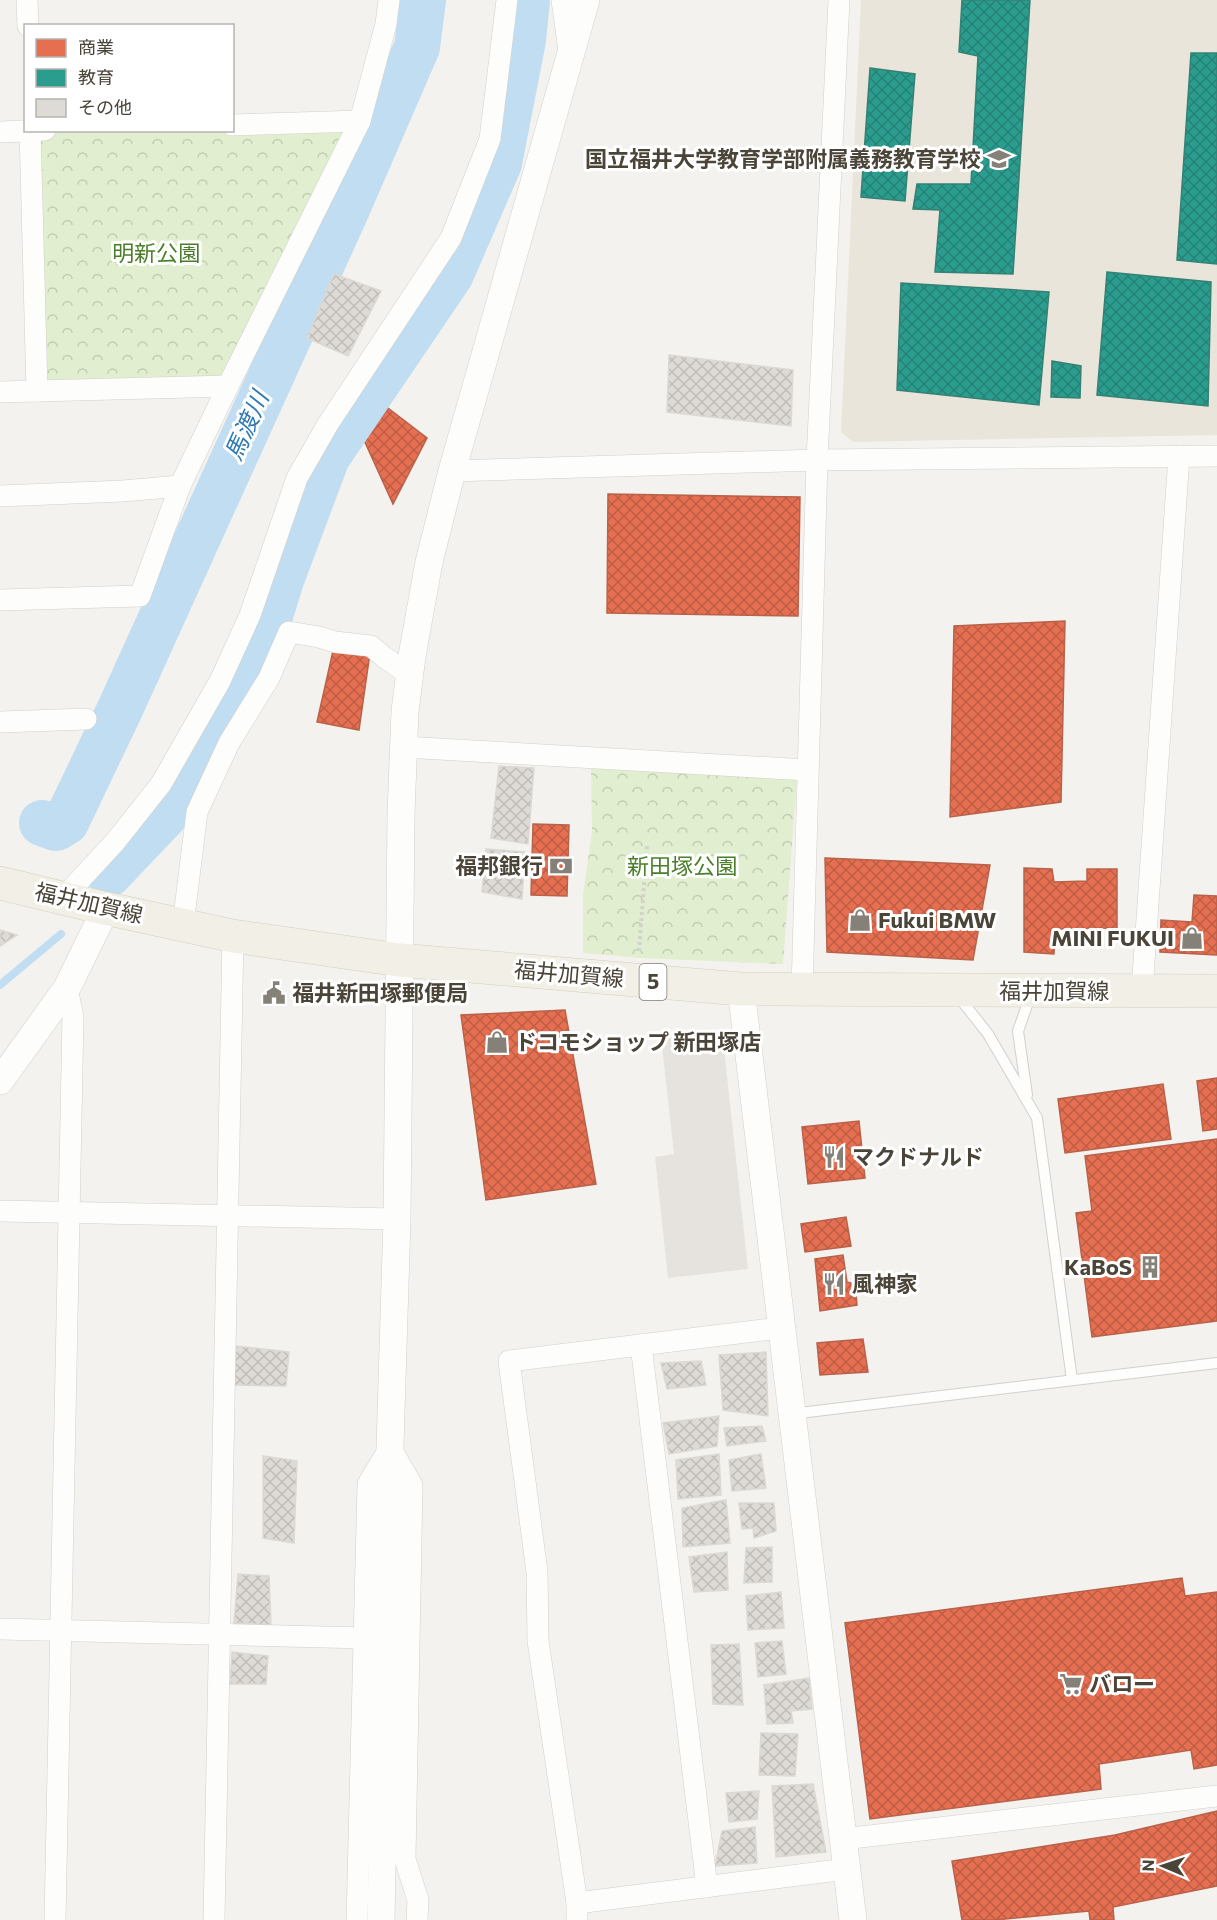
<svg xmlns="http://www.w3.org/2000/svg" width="1217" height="1920" font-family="Commissioner,'Noto Sans JP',sans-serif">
	<defs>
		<pattern id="park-crowns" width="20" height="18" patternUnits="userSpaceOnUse" patternTransform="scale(1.5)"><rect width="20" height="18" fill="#e1eecf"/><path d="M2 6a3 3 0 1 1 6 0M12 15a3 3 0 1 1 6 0" fill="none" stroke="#c3cdb2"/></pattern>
		<pattern id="shops-cross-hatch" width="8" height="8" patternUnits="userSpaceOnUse" patternTransform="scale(1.5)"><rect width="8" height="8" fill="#e76f51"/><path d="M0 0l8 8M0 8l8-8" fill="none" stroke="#bd5d44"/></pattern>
		<pattern id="schools-cross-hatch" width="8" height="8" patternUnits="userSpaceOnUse" patternTransform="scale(1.5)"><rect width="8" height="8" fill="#2a9d8f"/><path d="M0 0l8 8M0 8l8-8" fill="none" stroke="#268276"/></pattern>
		<pattern id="building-cross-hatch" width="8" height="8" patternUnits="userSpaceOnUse" patternTransform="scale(1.5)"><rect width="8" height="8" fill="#dedbd6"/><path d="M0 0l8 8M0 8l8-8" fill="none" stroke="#c0bdb8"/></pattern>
	</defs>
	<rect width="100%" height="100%" fill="#f4f2ee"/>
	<polygon fill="#eae5da" points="861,0 1217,0 1217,435 853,442 841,432"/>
	<g fill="url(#park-crowns)">
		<polygon points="360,121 228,386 37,391 30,131 232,130"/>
		<polygon points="591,766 797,779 783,964 639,958 583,953 583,895 592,831"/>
	</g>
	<polygon fill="#e6e3df" points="722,1030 748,1269 668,1278 655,1157 674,1154 661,1037"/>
	<g fill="url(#shops-cross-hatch)" stroke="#b8624a" stroke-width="1.5">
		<polygon points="388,408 427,438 393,504 364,440"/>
		<polygon points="608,494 800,497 798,616 607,613"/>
		<polygon points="1065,621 1061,802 950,817 954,626"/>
		<polygon points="335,642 371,646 359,730 317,722"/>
		<polygon points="533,824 569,825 567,896 531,895"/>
		<polygon points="825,858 990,865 973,960 827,952"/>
		<polygon points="1024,868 1052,869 1054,882 1087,881 1087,869 1117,869 1117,928 1055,929 1054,954 1024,952"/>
		<polygon points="1194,895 1217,896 1217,955 1160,952 1161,920 1192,922"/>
		<polygon points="565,1010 596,1184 486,1200 461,1015"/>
		<polygon points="1217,1078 1217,1129 1203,1131 1197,1081"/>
		<polygon points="1163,1084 1171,1139 1065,1153 1058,1099"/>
		<polygon points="859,1121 865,1178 808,1184 802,1127"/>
		<polygon points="1217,1139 1217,1321 1092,1337 1076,1213 1092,1211 1085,1156"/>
		<polygon points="846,1217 851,1246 805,1252 801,1224"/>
		<polygon points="843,1255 847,1282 855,1284 857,1305 820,1311 815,1259"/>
		<polygon points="863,1339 868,1372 820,1375 817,1343"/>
		<polygon points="1182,1578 1185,1596 1217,1592 1217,1765 1194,1769 1191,1750 1099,1764 1101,1789 870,1819 845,1623"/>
		<polygon points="1217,1811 1217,1886 1113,1907 1114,1920 1090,1920 1089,1911 995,1920 962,1920 952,1861 1115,1835"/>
	</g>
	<g fill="url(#schools-cross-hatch)" stroke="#348275" stroke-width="1.5">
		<polygon points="962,0 1030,0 1013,274 935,272 940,210 913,209 917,184 971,184 978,56 959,52"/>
		<polygon points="1191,53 1217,53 1217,264 1177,260"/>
		<polygon points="870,68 915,74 905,201 861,197"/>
		<polygon points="1107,272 1211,282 1208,406 1097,395"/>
		<polygon points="901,283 1049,292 1039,405 897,390"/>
		<polygon points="1052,361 1081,366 1080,398 1051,397"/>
	</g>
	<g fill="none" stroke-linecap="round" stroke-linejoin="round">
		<polyline stroke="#c0ddf1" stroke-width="8" points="0,985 61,934"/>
		<g stroke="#c0ddf1" stroke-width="46">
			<polyline points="42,823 56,828 66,822 120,709 346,211 417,47 423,0"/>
			<polyline points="109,874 166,814 253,670 281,580 327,457 451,274 499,163 523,40 527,0"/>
		</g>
	</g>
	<g fill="url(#building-cross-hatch)" stroke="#dcd9d4" stroke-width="1.5">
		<polygon points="334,274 381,291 348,356 307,338"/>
		<polygon points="669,355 793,370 791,426 667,412"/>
		<polygon points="499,766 534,768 528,844 491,838"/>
		<polygon points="486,849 525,852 522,899 482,892"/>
		<polygon points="0,930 17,935 0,946"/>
		<polygon points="236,1346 289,1352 286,1386 233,1385"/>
		<polygon points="766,1352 768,1416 723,1410 719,1355"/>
		<polygon points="701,1361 706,1385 667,1389 661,1363"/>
		<polygon points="719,1416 717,1446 669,1454 663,1423"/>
		<polygon points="762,1426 766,1441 727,1446 724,1428"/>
		<polygon points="719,1454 721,1495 678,1499 676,1460"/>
		<polygon points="761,1454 766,1488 732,1491 729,1460"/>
		<polygon points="263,1456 297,1461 294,1543 263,1538"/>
		<polygon points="726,1500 730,1543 683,1547 682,1508"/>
		<polygon points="739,1503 774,1503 776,1531 754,1538 753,1528 742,1529"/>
		<polygon points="772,1547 772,1582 744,1583 746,1548"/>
		<polygon points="727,1552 728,1590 694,1592 689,1557"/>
		<polygon points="238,1574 269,1576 271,1625 234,1623"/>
		<polygon points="781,1592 784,1628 748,1630 746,1596"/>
		<polygon points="782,1641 786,1674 758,1677 755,1643"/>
		<polygon points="739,1644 743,1705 713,1704 711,1645"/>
		<polygon points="232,1652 268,1656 266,1684 230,1684"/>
		<polygon points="809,1678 812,1709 791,1711 793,1723 767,1724 764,1685"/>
		<polygon points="761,1733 798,1734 795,1776 759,1775"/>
		<polygon points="813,1784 826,1852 776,1857 772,1786"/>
		<polygon points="759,1791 757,1819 729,1822 726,1793"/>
		<polygon points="755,1827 757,1863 715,1866 722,1831"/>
	</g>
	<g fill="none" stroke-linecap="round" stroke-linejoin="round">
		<g stroke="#d2d0cb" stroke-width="12">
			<g id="service">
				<polyline points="958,996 988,1034 1037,1118 1072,1380"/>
				<polyline points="1027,1095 1018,1031 1031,994"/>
				<polyline points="791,1414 1217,1363"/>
			</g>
		</g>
		<g stroke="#d2d0cb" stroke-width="22">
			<g id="minor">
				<polyline points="27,0 28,26"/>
				<polyline points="562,0 569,51"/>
				<polyline points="232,125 360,121"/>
				<polyline points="30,130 37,391"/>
				<polyline points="0,132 45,130"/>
				<polyline points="0,392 228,386 360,121 386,24 389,0"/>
				<polyline points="452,471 817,460 1217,456"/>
				<polyline points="0,496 123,491 180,486"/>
				<polyline points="0,600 140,596 180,486 228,386"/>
				<polyline points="0,722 86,719"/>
				<polyline points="403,747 808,770"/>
				<polyline points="64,897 115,842 161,784 220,681 250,615 297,478 328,424 451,238 490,139 507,0"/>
				<polyline points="183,925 197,812 229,743 269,678 289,632 319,637 335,642 371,646 384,657 410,675"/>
				<polyline points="802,990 817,460 839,0"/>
				<polyline points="1142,991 1179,456"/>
				<polyline points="0,1211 397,1219"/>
				<polyline points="641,1345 707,1887"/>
				<polyline points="0,1629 364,1638"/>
				<polyline points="843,1839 1217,1796"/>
				<polyline points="577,1903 846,1869"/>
				<polyline points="55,1920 73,1017 67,988"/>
				<polyline points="214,1920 233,936"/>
				<polyline points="357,1920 368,1484 390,1447 412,1485 405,1859 418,1900 417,1920"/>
				<polyline points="577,1920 577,1903 538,1641 537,1572 509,1361 780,1328"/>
			</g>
		</g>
		<g stroke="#d2d0cb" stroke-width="28">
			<g id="tertiary">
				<polyline points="741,989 853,1920"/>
				<polyline points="0,1081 67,988 106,908"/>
				<polyline points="381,1920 390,1447 397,1219 401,814 405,711 412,656 429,562 452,471 586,0"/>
			</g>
		</g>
		<g stroke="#d6cebb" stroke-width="34">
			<polyline id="primary" points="0,883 95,906 233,936 399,960 741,989 1217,991"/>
		</g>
		<polyline stroke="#d3d2cc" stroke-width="4" stroke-dasharray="3 3" stroke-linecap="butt" points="639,951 647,846"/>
		<use href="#service" stroke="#fdfdfc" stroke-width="10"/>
		<use href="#minor" stroke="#fdfdfc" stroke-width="21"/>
		<use href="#tertiary" stroke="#fdfdfc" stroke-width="27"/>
		<use href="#primary" stroke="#f2efe6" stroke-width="33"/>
	</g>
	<defs>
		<g id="school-bare" transform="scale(1.8)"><path d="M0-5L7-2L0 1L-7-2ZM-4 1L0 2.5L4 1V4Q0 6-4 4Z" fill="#868178" stroke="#fff" stroke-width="2.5" paint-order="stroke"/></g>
		<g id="bank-bare" transform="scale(1.8)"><path d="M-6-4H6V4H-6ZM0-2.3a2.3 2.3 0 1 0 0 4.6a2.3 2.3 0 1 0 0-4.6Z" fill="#868178" stroke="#fff" stroke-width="2.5" paint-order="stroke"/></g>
		<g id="shop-bare" transform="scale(1.8)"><path d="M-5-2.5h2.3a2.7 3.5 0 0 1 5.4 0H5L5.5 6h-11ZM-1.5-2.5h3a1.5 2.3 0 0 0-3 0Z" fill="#868178" stroke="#fff" stroke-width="2.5" paint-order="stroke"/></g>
		<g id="civic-bare" transform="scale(1.8)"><path d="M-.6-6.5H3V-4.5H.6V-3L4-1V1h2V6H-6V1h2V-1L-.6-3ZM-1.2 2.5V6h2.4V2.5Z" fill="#868178" stroke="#fff" stroke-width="2.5" paint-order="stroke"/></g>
		<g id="restaurant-bare" transform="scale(1.8)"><path d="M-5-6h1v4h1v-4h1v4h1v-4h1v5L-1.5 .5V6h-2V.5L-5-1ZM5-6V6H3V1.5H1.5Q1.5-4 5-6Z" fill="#868178" stroke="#fff" stroke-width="2.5" paint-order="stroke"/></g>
		<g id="building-bare" transform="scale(1.8)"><path d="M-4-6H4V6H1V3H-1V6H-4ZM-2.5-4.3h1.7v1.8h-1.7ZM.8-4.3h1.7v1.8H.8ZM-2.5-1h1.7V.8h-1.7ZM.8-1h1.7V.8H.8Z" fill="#868178" stroke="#fff" stroke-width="2.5" paint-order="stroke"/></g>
		<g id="supermarket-bare" transform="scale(1.8)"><path d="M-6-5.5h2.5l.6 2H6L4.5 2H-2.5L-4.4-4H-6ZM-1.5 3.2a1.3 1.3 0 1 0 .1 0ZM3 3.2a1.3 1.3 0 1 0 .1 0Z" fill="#868178" stroke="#fff" stroke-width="2.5" paint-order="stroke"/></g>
	</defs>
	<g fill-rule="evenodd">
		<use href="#school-bare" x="999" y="159"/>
		<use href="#bank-bare" x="561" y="866"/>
		<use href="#shop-bare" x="860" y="920"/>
		<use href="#shop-bare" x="1192" y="938"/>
		<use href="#civic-bare" x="274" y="993"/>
		<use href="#shop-bare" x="497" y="1042"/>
		<use href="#restaurant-bare" x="834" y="1157"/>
		<use href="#building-bare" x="1150" y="1267"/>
		<use href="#restaurant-bare" x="834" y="1284"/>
		<use href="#supermarket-bare" x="1071" y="1684"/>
	</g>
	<g text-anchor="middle" stroke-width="6" stroke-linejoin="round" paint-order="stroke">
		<rect fill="#fff" stroke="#817c74" stroke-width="1.5" x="639.5" y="964" width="27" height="36" rx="4.5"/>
		<g font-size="21" font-weight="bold" fill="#4b4439">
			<text x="653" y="989">5</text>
		</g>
		<g font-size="22" font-weight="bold" fill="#4b4439" stroke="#fff" text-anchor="start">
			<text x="981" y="167" text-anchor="end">国立福井大学教育学部附属義務教育学校</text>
			<text x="543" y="874" text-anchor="end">福邦銀行</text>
			<text x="878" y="928">Fukui BMW</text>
			<text x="1174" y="946" text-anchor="end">MINI FUKUI</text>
			<text x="292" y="1001">福井新田塚郵便局</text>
			<text x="515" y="1050">ドコモショップ 新田塚店</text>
			<text x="852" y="1165">マクドナルド</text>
			<text x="1132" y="1275" text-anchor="end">KaBoS</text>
			<text x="852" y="1292">風神家</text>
			<text x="1089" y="1692">バロー</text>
		</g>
		<g font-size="22" fill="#4a7f2a" stroke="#fff">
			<text x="156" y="261">明新公園</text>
			<text x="682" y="874">新田塚公園</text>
		</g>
		<g font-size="22" fill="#4b4439" stroke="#fff">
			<text transform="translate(89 903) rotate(13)" y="8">福井加賀線</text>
			<text transform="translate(569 974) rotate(5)" y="8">福井加賀線</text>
			<text x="1054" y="999">福井加賀線</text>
		</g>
		<g font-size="24" font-style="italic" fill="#2e7ab2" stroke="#fff">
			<text transform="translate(247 426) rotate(-66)" y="8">馬渡川</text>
		</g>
	</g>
	<rect x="24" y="24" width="210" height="108" fill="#ffffff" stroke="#b7b4b0" stroke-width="1.5"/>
	<rect x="36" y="39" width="30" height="18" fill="#e76f51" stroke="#b7b4b0" stroke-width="1.5"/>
	<text x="78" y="54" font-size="18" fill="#4b4439">商業</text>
	<rect x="36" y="69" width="30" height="18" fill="#2a9d8f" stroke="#b7b4b0" stroke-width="1.5"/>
	<text x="78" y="84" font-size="18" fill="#4b4439">教育</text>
	<rect x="36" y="99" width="30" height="18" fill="#dedbd6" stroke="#b7b4b0" stroke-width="1.5"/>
	<text x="78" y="114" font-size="18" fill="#4b4439">その他</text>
	<g transform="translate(1163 1866) rotate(272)" stroke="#ffffff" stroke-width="4.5" paint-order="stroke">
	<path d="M0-4.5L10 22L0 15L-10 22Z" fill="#4b4439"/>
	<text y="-9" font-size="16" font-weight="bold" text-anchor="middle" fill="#4b4439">N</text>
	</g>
</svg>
